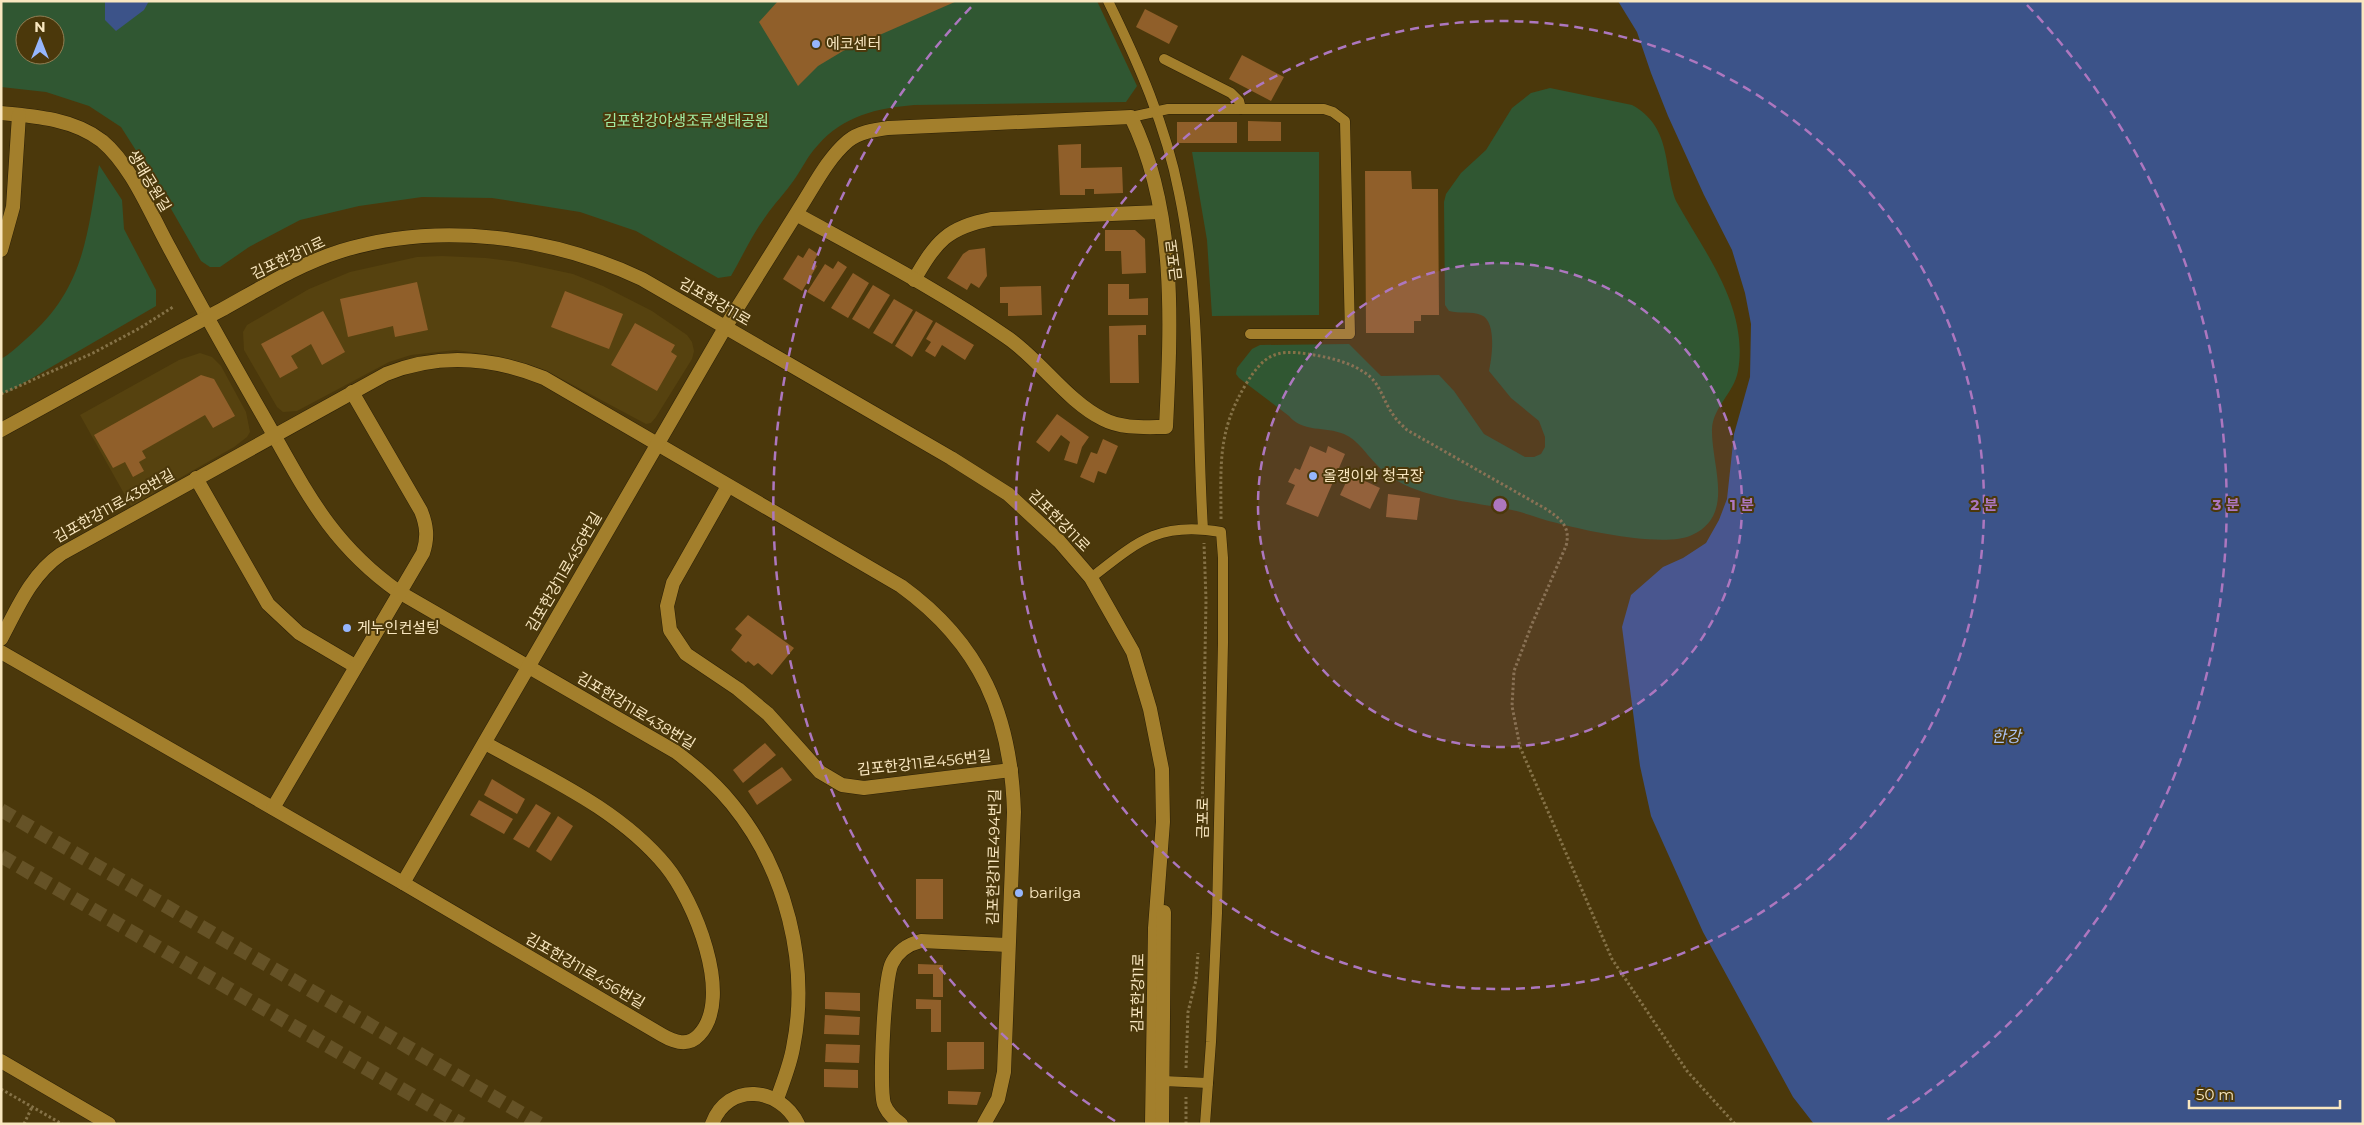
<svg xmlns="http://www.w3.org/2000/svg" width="2364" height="1125" font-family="Montserrat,'Noto Sans KR',sans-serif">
	<rect width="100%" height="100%" fill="#4b380b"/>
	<g fill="#56420f">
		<polygon points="442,256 486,258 517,262 573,274 603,286 652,311 687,335 692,342 694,351 692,359 656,417 651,423 646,424 545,370 499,356 456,350 411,355 389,362 297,411 283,412 277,407 244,350 243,332 247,325 309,289 350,272 417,257"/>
		<polygon points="200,353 212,357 221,366 246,412 250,432 247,437 234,447 131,506 80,415 179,360"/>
	</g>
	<g fill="#305732" fill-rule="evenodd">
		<path d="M1 1H1097L1137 86 1126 102 914 105C877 108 843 116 818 145 808 155 802 169 794 180 785 193 774 204 766 216 752 235 742 257 731 276L718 278 636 231 580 212 492 198 422 197 359 206 300 220 249 247 220 267H210L201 261 151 174 121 127 89 106 46 92 1 87ZM25 25H55V55H25Z"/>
		<path d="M1550 88 1632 105C1672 127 1663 165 1676 201 1705 253 1749 308 1738 371 1734 393 1713 407 1712 429 1711 465 1736 515 1692 535 1665 548 1586 531 1557 523 1540 519 1524 512 1507 509 1473 502 1438 500 1405 485 1395 480 1383 472 1376 464 1365 453 1359 441 1344 434 1325 426 1303 433 1289 416L1239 378 1236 374 1237 368 1252 349 1260 345 1349 344 1381 376 1439 375 1454 391 1484 434 1525 457H1534L1541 454 1545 447V437L1539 421 1511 398 1489 371C1492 357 1497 321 1481 315 1471 311 1459 314 1449 311L1445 305 1444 202 1446 194 1461 173 1486 150 1512 108 1531 93Z"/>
		<polygon points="1192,152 1319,152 1319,315 1212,316 1207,240"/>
		<path d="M99 165 122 200 124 229 156 290V306L10 391 1 394V359C10 354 17 347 25 340 84 290 87 237 99 165Z"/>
	</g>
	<g fill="#3c5389">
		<polygon points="105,1 149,1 144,10 116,31 105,20"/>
		<polygon points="1618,1 2363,1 2363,1124 1814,1124 1793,1097 1703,932 1651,816 1640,766 1622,627 1631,595 1663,567 1683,558 1706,543 1719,520 1727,499 1734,434 1750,377 1751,324 1745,293 1732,250 1704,195 1668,116 1651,73 1637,32"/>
	</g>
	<g fill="#905f2a">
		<polygon points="778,1 957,1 843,51 818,66 798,86 759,22"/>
		<polygon points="1145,9 1178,26 1169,44 1136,27"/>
		<polygon points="1242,55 1284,77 1271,101 1229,79"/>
		<polygon points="1248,121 1281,122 1281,141 1248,141"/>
		<rect x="1177" y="122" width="60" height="21"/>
		<polygon points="1081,144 1081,168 1122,167 1123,193 1094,194 1094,189 1085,189 1085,195 1060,195 1058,145"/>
		<polygon points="1365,171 1411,171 1412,189 1438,189 1439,315 1421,315 1421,321 1414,321 1414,333 1366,333"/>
		<polygon points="1105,230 1135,230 1145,239 1146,273 1122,274 1121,251 1105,251"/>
		<polygon points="809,248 818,254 813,263 817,266 802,291 783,279 798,255 803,258"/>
		<polygon points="985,248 987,276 979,288 971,283 967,290 947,278 963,254 969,250"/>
		<polygon points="838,261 847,267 824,302 807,292 825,264 833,269"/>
		<polygon points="853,273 869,283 848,318 831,308"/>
		<polygon points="417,282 428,330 395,337 393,326 348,337 340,299"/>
		<polygon points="1108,284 1129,284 1129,299 1148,298 1148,315 1108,315"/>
		<polygon points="873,285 890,295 869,329 852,319"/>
		<polygon points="1041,286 1042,315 1008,316 1008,303 1000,303 1000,287"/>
		<polygon points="565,291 623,314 609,349 551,327"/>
		<polygon points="894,299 913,310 892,344 873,333"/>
		<polygon points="323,311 345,352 322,365 311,344 291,356 298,368 280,378 261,344"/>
		<polygon points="916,311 933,321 912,357 895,346"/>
		<polygon points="936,322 974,345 965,360 942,345 935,357 925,351 931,342 926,339"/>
		<polygon points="635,323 675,345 671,352 677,356 657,391 611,365"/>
		<polygon points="1146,325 1146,335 1138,335 1139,383 1110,383 1109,326"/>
		<polygon points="201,375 214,379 235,416 213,428 205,415 142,451 146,458 139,462 144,471 133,477 125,462 113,468 94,435"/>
		<polygon points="1057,414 1089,437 1082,447 1077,464 1064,460 1070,442 1061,435 1049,452 1036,442"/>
		<polygon points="1103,439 1118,446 1106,474 1098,471 1094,483 1080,477 1091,452 1097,454"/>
		<polygon points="1310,446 1326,453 1328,446 1345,454 1318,517 1286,504 1295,485 1288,482 1295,468 1300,470"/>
		<polygon points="1350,474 1380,488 1370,509 1340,495"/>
		<polygon points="1388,494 1420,498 1417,520 1386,517"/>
		<polygon points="748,615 794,648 772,675 758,663 754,666 748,661 746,663 731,650 742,635 735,629"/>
		<polygon points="765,743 776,755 743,783 733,770"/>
		<polygon points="782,767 792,780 757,805 748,791"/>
		<polygon points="492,779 525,799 517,814 484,795"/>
		<polygon points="479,800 513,819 504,834 470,815"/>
		<polygon points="536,804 551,813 529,848 513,839"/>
		<polygon points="558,816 573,826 551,861 536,851"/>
		<rect x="916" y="879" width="27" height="40"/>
		<polygon points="918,964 943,965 943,997 933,997 933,974 918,974"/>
		<polygon points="825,992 860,993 860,1011 825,1009"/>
		<polygon points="916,999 941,1000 941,1032 931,1032 931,1009 916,1009"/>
		<polygon points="825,1015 860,1017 859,1035 824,1034"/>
		<polygon points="947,1042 984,1042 984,1069 947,1070"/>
		<polygon points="826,1044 860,1045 859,1063 825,1062"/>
		<polygon points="824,1069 858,1070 858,1088 824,1087"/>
		<polygon points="948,1091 981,1092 977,1105 948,1104"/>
	</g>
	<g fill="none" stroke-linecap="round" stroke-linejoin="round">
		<g stroke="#655226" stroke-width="14" stroke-dasharray="14 7" stroke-linecap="butt">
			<polyline points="1,810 540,1124"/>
			<polyline points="1,856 462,1124"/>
		</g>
		<g stroke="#2c2007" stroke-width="11">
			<g id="service">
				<path d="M1108 1C1138 62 1166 126 1179 193 1202 303 1196 417 1203 529"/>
				<polyline points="1164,59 1231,93 1239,101 1241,109"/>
				<polyline points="1131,117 1168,109 1324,109 1333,112 1345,121 1350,334 1250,334"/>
				<path d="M1091 578C1137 542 1159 521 1221 532L1223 558V643L1217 913 1211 1042 1205 1124"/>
				<polyline points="1163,1081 1208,1083"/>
			</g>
		</g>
		<g stroke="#2c2007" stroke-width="15">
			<g id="minor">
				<path d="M1 113C35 116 74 119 102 141 132 166 151 215 170 249 200 305 231 360 262 414 304 487 328 542 399 592L676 752C696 767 716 784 732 804 786 870 810 964 793 1048 790 1065 783 1082 777 1099"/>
				<polyline points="1,250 13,207 19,115"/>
				<path d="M914 280C936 242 947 227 992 219L1160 212"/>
				<polyline points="196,478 268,604 299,633 355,666"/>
				<polyline points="728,486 673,583 667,606 670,630 686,654 738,689 768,714 820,772 842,785 864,788 1011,770"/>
				<path d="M1 639C18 607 31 575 61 554L386 374C438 353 492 357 544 378L901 586C981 644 1011 715 1014 812L1004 1072 998 1099 984 1124"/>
				<path d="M1 652 403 883 662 1035C674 1042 688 1047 699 1035 735 997 693 899 666 866 619 809 548 778 485 743"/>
				<path d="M273 808 423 553C428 538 427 526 421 511L352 392"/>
				<path d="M403 883 726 326C751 286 776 246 801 206 815 184 828 158 848 141 859 132 874 130 888 128L1131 117C1177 211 1171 324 1166 427 1145 427 1122 429 1103 419 1067 401 1041 361 1008 338 941 291 867 253 796 214"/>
				<polyline points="1,1061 109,1124"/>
				<path d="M712 1124C728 1081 780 1087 798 1124"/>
				<path d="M901 1124C894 1119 887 1112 884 1104 879 1088 884 978 892 963 898 951 909 944 921 941L1008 945"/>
			</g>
		</g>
		<g stroke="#2c2007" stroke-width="15">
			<g id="secondary">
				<path d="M1 430C75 390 148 348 223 309 261 288 299 264 341 251 439 221 551 236 642 279L951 458 1008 494 1059 541 1091 578 1133 652 1150 709 1162 769 1163 822 1155 928 1152 1124"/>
				<polyline points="1162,1124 1164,912"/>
			</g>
		</g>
		<g stroke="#857247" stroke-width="3" stroke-dasharray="2.5 2.5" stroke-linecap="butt">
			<polyline points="1,394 93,353 140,328 173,307"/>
			<path d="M1221 519C1221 465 1217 432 1246 384 1264 355 1275 349 1308 354 1328 357 1351 362 1368 375 1380 384 1384 402 1392 413 1396 420 1402 425 1407 430L1546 509C1561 519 1571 527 1566 546L1532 624 1514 671 1512 706 1520 747 1612 959 1687 1071 1735 1124"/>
			<polyline points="1202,819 1206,600 1204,543"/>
			<polyline points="1186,1068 1188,1012 1196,980 1198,953"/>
			<polyline points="1,1089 62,1124"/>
			<polyline points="24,1124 32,1107"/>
			<polyline points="1186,1124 1186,1097"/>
		</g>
		<use href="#service" stroke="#a37f2c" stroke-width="10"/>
		<use href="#minor" stroke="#a37f2c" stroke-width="14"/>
		<use href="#secondary" stroke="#a37f2c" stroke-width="14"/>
	</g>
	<circle cx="1500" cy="505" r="242" fill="#ad77bf" fill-opacity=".12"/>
	<g fill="none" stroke="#ad77bf" stroke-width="2.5" stroke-dasharray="9 6">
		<circle cx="1500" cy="505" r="242"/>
		<circle cx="1500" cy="505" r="484"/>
		<path d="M1115 1121A726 726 0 0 1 973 5M2027 5A726 726 0 0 1 1885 1121"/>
	</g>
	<g fill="#96b6fd" stroke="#4b380b" stroke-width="2">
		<circle cx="816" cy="44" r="5"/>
		<circle cx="1313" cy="476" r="5"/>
		<circle cx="347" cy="628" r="5"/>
		<circle cx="1019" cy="893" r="5"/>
	</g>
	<g text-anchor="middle" stroke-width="4" stroke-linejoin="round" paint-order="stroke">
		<g font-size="15" fill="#f9e7c0" stroke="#4b380b" text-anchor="start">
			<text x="826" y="49">에코센터</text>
			<text x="1323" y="481">올갱이와 청국장</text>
			<text x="357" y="633">게누인컨설팅</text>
			<text x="1029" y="898">barilga</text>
		</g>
		<g font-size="15" fill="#a1eba3" stroke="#4b380b">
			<text x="686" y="126">김포한강야생조류생태공원</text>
		</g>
		<g font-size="15" fill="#f9e7c0" stroke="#4b380b">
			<text transform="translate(149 181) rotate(59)" y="5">생태공원길</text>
			<text transform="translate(288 258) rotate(-25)" y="5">김포한강11로</text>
			<text transform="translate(1174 260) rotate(-97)" y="5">금포로</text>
			<text transform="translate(715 302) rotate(30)" y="5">김포한강11로</text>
			<text transform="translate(114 506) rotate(-29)" y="5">김포한강11로438번길</text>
			<text transform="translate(1059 521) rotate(45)" y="5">김포한강11로</text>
			<text transform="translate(564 572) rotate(-60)" y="5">김포한강11로456번길</text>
			<text transform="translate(636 711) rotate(31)" y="5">김포한강11로438번길</text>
			<text transform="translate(924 763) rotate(-6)" y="5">김포한강11로456번길</text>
			<text transform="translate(1203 818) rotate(-89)" y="5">금포로</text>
			<text transform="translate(994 857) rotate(-89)" y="5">김포한강11로494번길</text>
			<text transform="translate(585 971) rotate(30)" y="5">김포한강11로456번길</text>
			<text transform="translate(1138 993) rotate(-89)" y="5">김포한강11로</text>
		</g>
		<g font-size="16" font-style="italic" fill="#abc3f4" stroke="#4b380b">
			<text x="2006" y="742">한강</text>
		</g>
	</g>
	<circle cx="1500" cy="505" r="8" fill="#ad77bf" stroke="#4b380b" stroke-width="2.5"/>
	<g font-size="15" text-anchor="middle" font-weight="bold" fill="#ad77bf" stroke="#4b380b" stroke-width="4" stroke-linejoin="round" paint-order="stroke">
		<text x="1742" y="510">1 분</text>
		<text x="1984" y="510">2 분</text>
		<text x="2226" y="510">3 분</text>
	</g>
	<rect width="2364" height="1125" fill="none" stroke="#f9e7c0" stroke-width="5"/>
	<g transform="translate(40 40)"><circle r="24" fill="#4b380b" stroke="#917e53"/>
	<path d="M0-4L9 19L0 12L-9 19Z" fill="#96b6fd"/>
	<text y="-8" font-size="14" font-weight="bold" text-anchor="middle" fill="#f9e7c0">N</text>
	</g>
	<path d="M2189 1100v8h151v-8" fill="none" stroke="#f9e7c0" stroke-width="2.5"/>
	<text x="2196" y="1100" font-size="15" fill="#f9e7c0" stroke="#4b380b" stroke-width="4" paint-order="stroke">50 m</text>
</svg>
